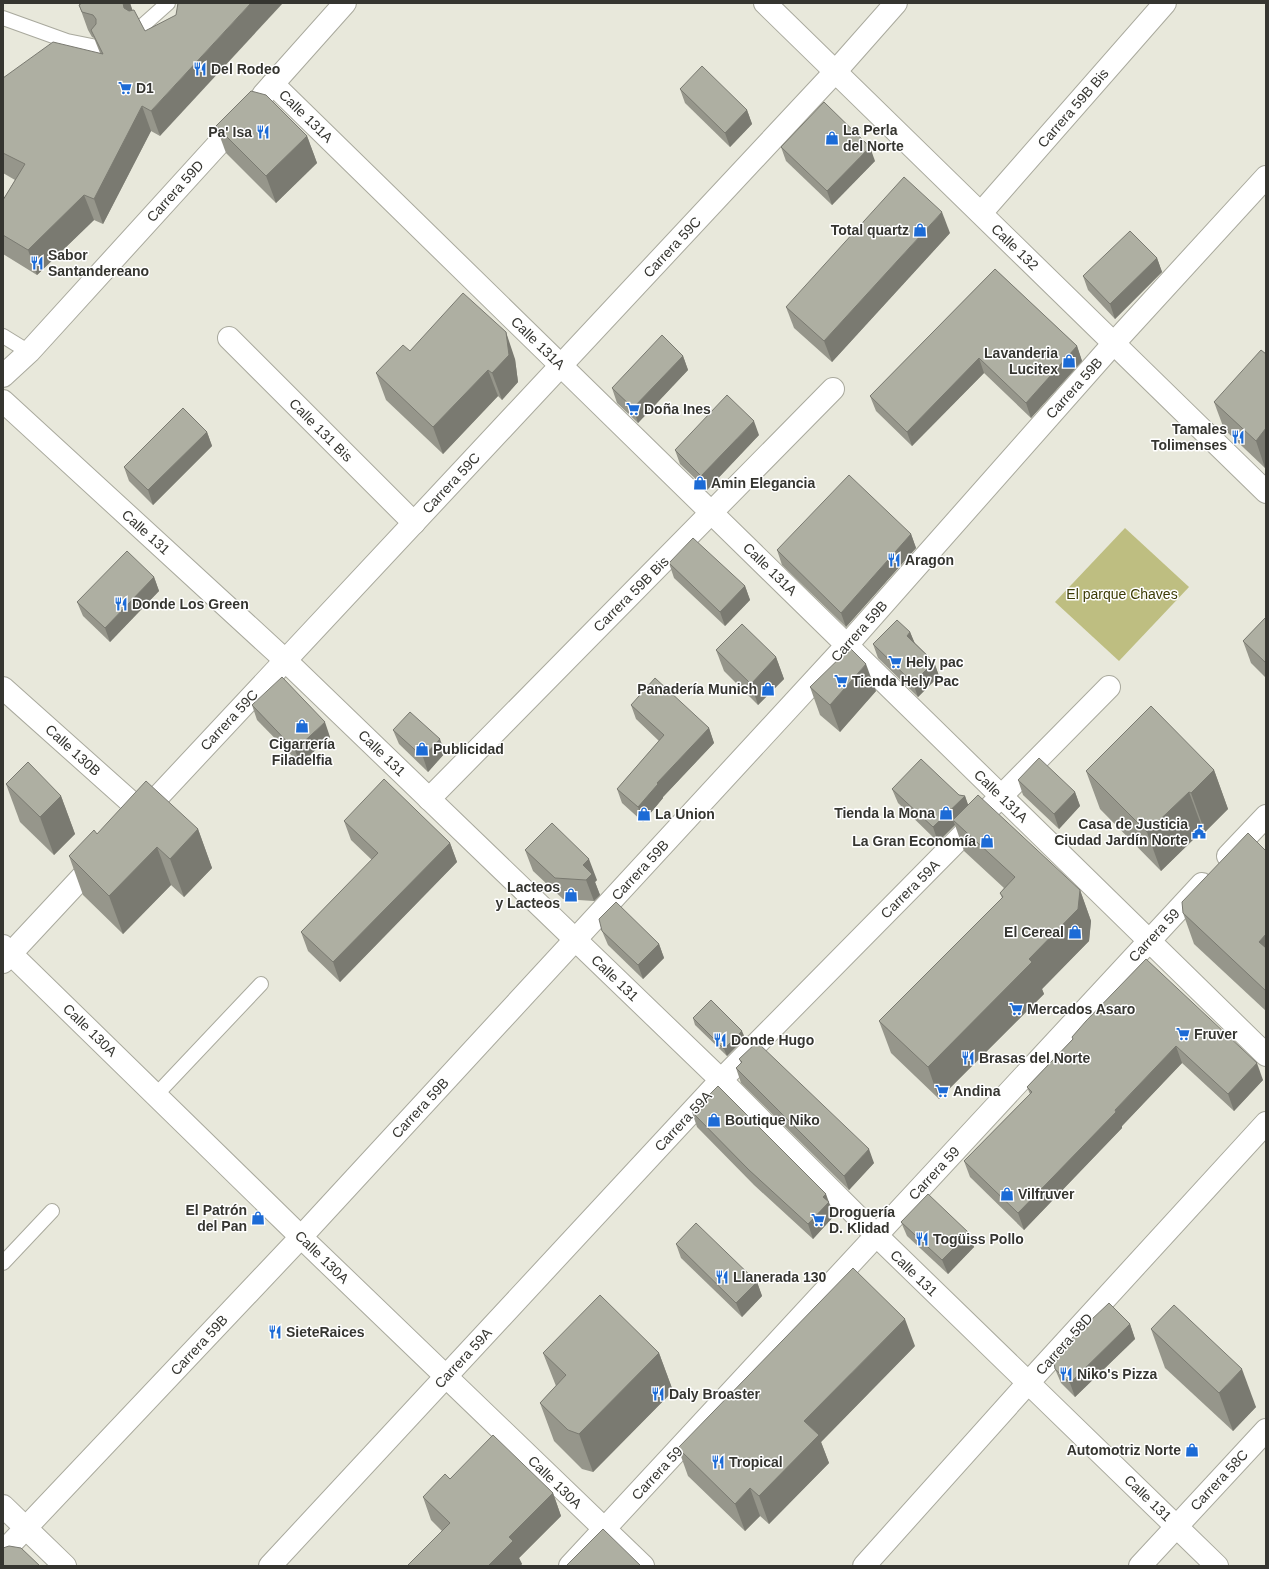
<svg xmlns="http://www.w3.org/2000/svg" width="1269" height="1569" font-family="Arial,sans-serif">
	<rect width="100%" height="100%" fill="#e8e8db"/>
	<polygon fill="#bebe81" points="1125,528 1189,587 1119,661 1055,602"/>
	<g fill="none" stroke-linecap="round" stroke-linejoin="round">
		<g stroke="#a9a99d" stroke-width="16">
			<g id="service">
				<polyline points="3,18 67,41 97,47"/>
				<polyline points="140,28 168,3"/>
				<polyline points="3,336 29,352"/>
				<polyline points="156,1095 261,984"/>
				<polyline points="3,1263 52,1211"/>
			</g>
		</g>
		<g stroke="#a9a99d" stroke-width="24">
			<g id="minor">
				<polyline points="765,3 1266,492"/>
				<polyline points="273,84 1266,1055"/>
				<polyline points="263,95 345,3"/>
				<polyline points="981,213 1165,3"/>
				<polyline points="229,338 414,523"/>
				<polyline points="3,376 29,352 241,119"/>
				<polyline points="3,401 285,660 721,1080 876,1235 1217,1566"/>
				<polyline points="3,688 143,813"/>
				<polyline points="429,799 833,389"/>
				<polyline points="140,816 835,72 896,3"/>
				<polyline points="3,946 301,1237 643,1566"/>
				<polyline points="3,962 98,860"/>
				<polyline points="3,1506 65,1566"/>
				<polyline points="3,1552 301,1237 847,645 1114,343 1266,177"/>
				<polyline points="270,1566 721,1080 1109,687"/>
				<polyline points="864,1566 1028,1383 1266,1123"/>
				<polyline points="1140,1566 1266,1430"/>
			</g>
		</g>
		<g stroke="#a9a99d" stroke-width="24">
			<g id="tertiary">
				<polyline points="1228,856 1266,816"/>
				<polyline points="570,1566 1202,884"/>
			</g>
		</g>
		<use href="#service" stroke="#fff" stroke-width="14"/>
		<use href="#minor" stroke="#fff" stroke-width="22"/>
		<use href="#tertiary" stroke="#fff" stroke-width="22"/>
	</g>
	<g fill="#96968b">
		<polygon points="82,3 130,3 132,11 160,136 151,131 103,224 94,220 37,275 3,254 3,200 15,180 3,173 3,78 100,53 94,38 92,37 88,30 79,5"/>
		<polygon points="680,89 747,110 752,124 730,147 685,103"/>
		<polygon points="216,126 307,136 317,163 276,203 226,153"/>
		<polygon points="781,147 875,161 832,205 786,161"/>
		<polygon points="950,233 832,362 794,328 786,307"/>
		<polygon points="1157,258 1162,272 1115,319 1088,290 1083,276"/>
		<polygon points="995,269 1077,346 1082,361 1031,418 984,373 912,446 876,411 870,396"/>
		<polygon points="410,351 515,359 518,382 502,400 498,396 443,454 386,400 376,373"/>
		<polygon points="1266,354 1266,467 1265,468 1224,429 1214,402"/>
		<polygon points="683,356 688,370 638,423 617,403 612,388"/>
		<polygon points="207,432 212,446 153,505 129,481 124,467"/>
		<polygon points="759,435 707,490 680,464 675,450"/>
		<polygon points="911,534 916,548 846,627 782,565 777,550"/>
		<polygon points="669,563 745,586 750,600 725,626 674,578"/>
		<polygon points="154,577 159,591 110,642 83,616 77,602"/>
		<polygon points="1266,617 1266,678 1251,663 1243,641"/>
		<polygon points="910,632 914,642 934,662 939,676 918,697 878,658 873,644"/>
		<polygon points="716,650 776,657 784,679 758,705 724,671"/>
		<polygon points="810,687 876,691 840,732 820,715"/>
		<polygon points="252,705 330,737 300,764 257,720"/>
		<polygon points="631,705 709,728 714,743 663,797 663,798 643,822 622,803 617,789 659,741 636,719"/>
		<polygon points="393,730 445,753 428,772 399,744"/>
		<polygon points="1214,770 1228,809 1205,832 1203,830 1161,871 1100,809 1086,771"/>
		<polygon points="1018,780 1075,792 1080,806 1059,829 1023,795"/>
		<polygon points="6,784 61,796 75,834 54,855 20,822"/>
		<polygon points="892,789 959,795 965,796 968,805 1080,890 1091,921 1089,941 1042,989 1044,994 939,1099 891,1053 879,1021 1002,898 1000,893 1004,888 964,851 955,825 938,842 898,803"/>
		<polygon points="344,821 450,843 457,862 340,982 308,951 301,932 372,860 351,840"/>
		<polygon points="198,829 212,868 184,897 171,885 123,934 83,895 69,856 97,834"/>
		<polygon points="525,850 597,880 595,882 600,895 594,901 563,899 533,871"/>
		<polygon points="1266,851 1266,1011 1194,944 1183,913"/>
		<polygon points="602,931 659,944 664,958 643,979 608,945"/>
		<polygon points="1146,959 1263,1080 1234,1111 1182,1063 1122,1126 1122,1128 1024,1230 970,1177 964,1161 1030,1094 1027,1087 1073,1039 1072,1037"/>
		<polygon points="693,1018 745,1038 727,1056 695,1025"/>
		<polygon points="739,1059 874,1163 849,1190 741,1083 736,1068 741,1063"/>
		<polygon points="692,1112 832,1208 831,1209 834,1216 813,1239 754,1185 697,1127"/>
		<polygon points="901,1222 969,1233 974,1247 948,1274 907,1236"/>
		<polygon points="676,1244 757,1282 762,1296 742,1317 681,1258"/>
		<polygon points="1130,1324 1135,1339 1075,1397 1061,1383 1055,1369"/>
		<polygon points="1151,1329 1256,1407 1233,1431 1165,1368"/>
		<polygon points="915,1346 821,1442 829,1463 769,1524 760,1516 745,1531 688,1476 678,1448"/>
		<polygon points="543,1353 659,1353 673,1391 593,1472 582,1469 554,1441 540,1403 556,1386"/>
		<polygon points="450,1479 553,1493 561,1516 519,1558 522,1564 520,1566 407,1566 442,1531 431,1520 423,1497"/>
	</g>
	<g fill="#7a7a71">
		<polygon points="123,3 130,3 136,20 124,8"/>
		<polygon points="251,3 283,3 160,136 151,111"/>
		<polygon points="142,106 151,131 103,224 94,199"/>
		<polygon points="747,110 752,124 730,147 725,133"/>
		<polygon points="307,136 317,163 276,203 266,176"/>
		<polygon points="870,147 875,161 832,205 827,191"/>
		<polygon points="84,195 94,220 37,275 28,250"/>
		<polygon points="942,212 950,233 832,362 824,341"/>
		<polygon points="1157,258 1162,272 1115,319 1110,304"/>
		<polygon points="506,332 515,359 518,382 502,400 492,373"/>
		<polygon points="1077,346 1082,361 1031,418 1026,403"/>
		<polygon points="683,356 688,370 638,423 633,408"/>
		<polygon points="979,358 984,373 912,446 907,432"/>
		<polygon points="488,370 498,396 443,454 433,427"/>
		<polygon points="754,421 759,435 707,490 701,476"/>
		<polygon points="1266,428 1266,467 1265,468 1256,441"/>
		<polygon points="207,432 212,446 153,505 148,490"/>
		<polygon points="911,534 916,548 846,627 841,613"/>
		<polygon points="154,577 159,591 110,642 105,628"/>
		<polygon points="745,586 750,600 725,626 720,612"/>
		<polygon points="910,632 916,646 907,636"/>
		<polygon points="776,657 784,679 758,705 751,684"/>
		<polygon points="934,662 939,676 918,697 913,683"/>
		<polygon points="866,664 876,691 840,732 830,705"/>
		<polygon points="325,722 330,737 300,764 295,750"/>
		<polygon points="709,728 714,743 663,797 663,798 643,822 638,807 657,783"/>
		<polygon points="440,739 445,753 428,772 423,757"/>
		<polygon points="1214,770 1228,809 1205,832 1191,793"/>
		<polygon points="1075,792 1080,806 1059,829 1054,814"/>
		<polygon points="1189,792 1203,830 1161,871 1147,832"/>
		<polygon points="61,796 75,834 54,855 40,817"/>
		<polygon points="965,796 970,810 953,820 955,825 938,842 933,827"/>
		<polygon points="198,829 212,868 184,897 170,859"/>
		<polygon points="450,843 457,862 340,982 333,962"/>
		<polygon points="157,847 171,885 123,934 109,896"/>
		<polygon points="589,859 597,880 595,882 600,895 594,901 586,880 583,865"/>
		<polygon points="1080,890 1091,921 1089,941 1042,989 1044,994 939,1099 928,1067 1029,959"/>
		<polygon points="1266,934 1266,961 1259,942"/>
		<polygon points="659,944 664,958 643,979 638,965"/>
		<polygon points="742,1031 745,1038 727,1056 724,1049"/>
		<polygon points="1176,1046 1182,1063 1122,1126 1122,1128 1024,1230 1018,1213"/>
		<polygon points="1257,1063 1263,1080 1234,1111 1228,1094"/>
		<polygon points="869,1149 874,1163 849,1190 844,1176"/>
		<polygon points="826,1194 834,1216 813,1239 808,1224 823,1197"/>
		<polygon points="969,1233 974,1247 948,1274 942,1260"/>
		<polygon points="757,1282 762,1296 742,1317 736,1303"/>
		<polygon points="905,1319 915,1346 821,1442 829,1463 769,1524 759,1496 804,1421"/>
		<polygon points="1130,1324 1135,1339 1075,1397 1070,1383"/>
		<polygon points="659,1353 673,1391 593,1472 579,1434"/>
		<polygon points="1242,1369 1256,1407 1233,1431 1219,1393"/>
		<polygon points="750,1488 760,1516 745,1531 735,1504"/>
		<polygon points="553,1493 561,1516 519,1558 522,1564 520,1566 488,1566 509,1537"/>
	</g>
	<g fill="#aeafa2" stroke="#7a7a71">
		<polygon points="82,3 123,3 124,8 129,11 134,10 145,31 176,15 178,3 251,3 151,111 142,106 94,199 84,195 28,250 3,235 3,200 25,164 3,153 3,78 53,42 103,54 91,30 96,24 96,19 93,15 82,12 79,5"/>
		<polygon points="702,66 747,110 725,133 680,89"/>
		<polygon points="251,91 266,95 307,136 266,176 216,126"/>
		<polygon points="824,102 870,147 827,191 781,147"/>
		<polygon points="904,177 942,212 824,341 786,307"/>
		<polygon points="1130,231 1157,258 1110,304 1083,276"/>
		<polygon points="995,269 1077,346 1026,403 979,358 907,432 870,396"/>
		<polygon points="463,293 506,332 509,355 492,373 488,370 433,427 376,373 403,345 410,351"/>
		<polygon points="662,335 683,356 633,408 612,388"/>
		<polygon points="1261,350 1266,354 1266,428 1256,441 1214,402"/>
		<polygon points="727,395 754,421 701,476 675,450"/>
		<polygon points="183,408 207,432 148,490 124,467"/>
		<polygon points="849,475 911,534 841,613 777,550"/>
		<polygon points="693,538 745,586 720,612 669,563"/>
		<polygon points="127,551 154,577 105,628 77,602"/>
		<polygon points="1266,617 1266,663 1243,641"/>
		<polygon points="897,620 910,632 907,636 934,662 913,683 873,644"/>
		<polygon points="742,624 776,657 751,684 716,650"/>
		<polygon points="850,648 866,664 830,705 810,687"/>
		<polygon points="282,677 325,722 295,750 252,705"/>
		<polygon points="655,678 709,728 657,783 658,784 638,807 617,789 664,735 631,705"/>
		<polygon points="1151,706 1214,770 1191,793 1189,792 1147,832 1086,771"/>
		<polygon points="410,712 440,739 423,757 393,730"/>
		<polygon points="1039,758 1075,792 1054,814 1018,780"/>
		<polygon points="921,759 959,795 965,796 933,827 892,789"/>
		<polygon points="28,762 61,796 40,817 6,784"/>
		<polygon points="384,779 450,843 333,962 301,932 378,853 344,821"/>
		<polygon points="146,781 198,829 170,859 157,847 109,896 69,856 94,830 97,834"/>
		<polygon points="978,795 1080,890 1078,909 1029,959 1032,962 928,1067 879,1021 1003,897 1000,893 1015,877 953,820"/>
		<polygon points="552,823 589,859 583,865 592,874 586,880 555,878 525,850"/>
		<polygon points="1248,833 1266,851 1266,934 1259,942 1266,948 1266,991 1183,913 1182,902"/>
		<polygon points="616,902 659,944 638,965 602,931 599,919"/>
		<polygon points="1146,959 1257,1063 1228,1094 1176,1046 1115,1110 1116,1112 1018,1213 964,1161 1032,1092 1027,1087 1073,1039 1072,1037 1086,1021"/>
		<polygon points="711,1000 742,1031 724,1049 693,1018"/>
		<polygon points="757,1042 869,1149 844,1176 736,1068 742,1062 739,1059"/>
		<polygon points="718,1086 826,1194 823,1197 829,1202 808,1224 749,1170 692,1112"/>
		<polygon points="928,1194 969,1233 942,1260 901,1222"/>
		<polygon points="696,1223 757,1282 736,1303 676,1244"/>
		<polygon points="853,1268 905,1319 804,1421 819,1435 759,1496 750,1488 735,1504 678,1448"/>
		<polygon points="600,1295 659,1353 579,1434 568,1430 540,1403 566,1375 543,1353"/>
		<polygon points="1109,1303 1130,1324 1070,1383 1055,1369 1053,1356"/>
		<polygon points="1174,1305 1242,1369 1219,1393 1151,1329"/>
		<polygon points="493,1435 553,1493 509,1537 513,1541 488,1566 407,1566 450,1523 423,1497 445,1474 450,1479"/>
		<polygon points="603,1529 641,1566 566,1566"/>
		<polygon points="9,1546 21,1548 40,1566 3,1566 3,1548"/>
	</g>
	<defs>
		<g id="restaurant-bare" transform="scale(1.08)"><path d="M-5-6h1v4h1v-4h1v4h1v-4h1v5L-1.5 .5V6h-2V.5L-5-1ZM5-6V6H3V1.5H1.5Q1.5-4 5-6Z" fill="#1c6bd6" stroke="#fff" stroke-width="2.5" paint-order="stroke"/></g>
		<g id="supermarket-bare" transform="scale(1.08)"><path d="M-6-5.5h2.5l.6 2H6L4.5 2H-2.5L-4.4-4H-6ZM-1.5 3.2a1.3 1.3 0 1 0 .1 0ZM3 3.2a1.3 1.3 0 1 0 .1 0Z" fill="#1c6bd6" stroke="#fff" stroke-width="2.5" paint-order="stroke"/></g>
		<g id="shop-bare" transform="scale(1.08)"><path d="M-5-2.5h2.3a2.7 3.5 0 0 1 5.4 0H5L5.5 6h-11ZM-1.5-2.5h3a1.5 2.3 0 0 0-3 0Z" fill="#1c6bd6" stroke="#fff" stroke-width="2.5" paint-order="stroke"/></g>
		<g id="civic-bare" transform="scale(1.08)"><path d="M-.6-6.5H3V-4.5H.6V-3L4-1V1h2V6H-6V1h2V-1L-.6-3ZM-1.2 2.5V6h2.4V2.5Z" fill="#1c6bd6" stroke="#fff" stroke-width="2.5" paint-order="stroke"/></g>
	</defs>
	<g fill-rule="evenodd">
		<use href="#restaurant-bare" x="200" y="69"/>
		<use href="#supermarket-bare" x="125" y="88"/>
		<use href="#restaurant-bare" x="263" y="132"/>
		<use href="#shop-bare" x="832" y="138"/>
		<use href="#shop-bare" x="920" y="230"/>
		<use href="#restaurant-bare" x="37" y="263"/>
		<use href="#shop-bare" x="1069" y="361"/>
		<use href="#supermarket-bare" x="633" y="409"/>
		<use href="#restaurant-bare" x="1238" y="437"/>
		<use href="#shop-bare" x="700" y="483"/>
		<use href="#restaurant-bare" x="894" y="560"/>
		<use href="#restaurant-bare" x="121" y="604"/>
		<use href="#supermarket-bare" x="895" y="662"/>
		<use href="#supermarket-bare" x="841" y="681"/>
		<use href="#shop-bare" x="768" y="689"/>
		<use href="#shop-bare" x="302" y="726"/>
		<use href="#shop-bare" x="422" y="749"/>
		<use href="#shop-bare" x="946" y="813"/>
		<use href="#shop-bare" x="644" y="814"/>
		<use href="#civic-bare" x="1199" y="832"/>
		<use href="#shop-bare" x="987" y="841"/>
		<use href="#shop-bare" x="571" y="895"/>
		<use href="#shop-bare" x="1075" y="932"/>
		<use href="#supermarket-bare" x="1016" y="1009"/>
		<use href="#supermarket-bare" x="1183" y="1034"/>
		<use href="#restaurant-bare" x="720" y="1040"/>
		<use href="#restaurant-bare" x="968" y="1058"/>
		<use href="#supermarket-bare" x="942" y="1091"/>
		<use href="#shop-bare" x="714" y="1120"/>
		<use href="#shop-bare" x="1007" y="1194"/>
		<use href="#shop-bare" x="258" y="1218"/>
		<use href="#supermarket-bare" x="818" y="1220"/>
		<use href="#restaurant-bare" x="922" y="1239"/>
		<use href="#restaurant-bare" x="722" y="1277"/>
		<use href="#restaurant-bare" x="275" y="1332"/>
		<use href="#restaurant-bare" x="1066" y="1374"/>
		<use href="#restaurant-bare" x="658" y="1394"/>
		<use href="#shop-bare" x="1192" y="1450"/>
		<use href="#restaurant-bare" x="718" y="1462"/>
	</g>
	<g text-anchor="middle" stroke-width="3" stroke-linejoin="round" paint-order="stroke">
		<g font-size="14" font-weight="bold" fill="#353530" stroke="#fff" text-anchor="start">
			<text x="211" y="74">Del Rodeo</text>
			<text x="136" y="93">D1</text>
			<text x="843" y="135">La Perla<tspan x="843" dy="16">del Norte</tspan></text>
			<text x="252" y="137" text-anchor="end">Pa' Isa</text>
			<text x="909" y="235" text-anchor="end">Total quartz</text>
			<text x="48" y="260">Sabor<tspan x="48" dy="16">Santandereano</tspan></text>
			<text x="1058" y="358" text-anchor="end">Lavanderia<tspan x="1058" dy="16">Lucitex</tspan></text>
			<text x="644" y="414">Doña Ines</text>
			<text x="1227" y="434" text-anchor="end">Tamales<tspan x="1227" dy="16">Tolimenses</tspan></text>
			<text x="711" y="488">Amin Elegancia</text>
			<text x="905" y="565">Aragon</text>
			<text x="132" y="609">Donde Los Green</text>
			<text x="906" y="667">Hely pac</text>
			<text x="852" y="686">Tienda Hely Pac</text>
			<text x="757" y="694" text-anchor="end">Panadería Munich</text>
			<text x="302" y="749" text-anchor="middle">Cigarrería<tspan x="302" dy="16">Filadelfia</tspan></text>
			<text x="433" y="754">Publicidad</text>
			<text x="935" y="818" text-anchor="end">Tienda la Mona</text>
			<text x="655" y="819">La Union</text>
			<text x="1188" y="829" text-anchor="end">Casa de Justicia<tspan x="1188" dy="16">Ciudad Jardín Norte</tspan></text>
			<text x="976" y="846" text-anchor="end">La Gran Economía</text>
			<text x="560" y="892" text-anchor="end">Lacteos<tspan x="560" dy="16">y Lacteos</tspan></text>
			<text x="1064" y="937" text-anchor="end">El Cereal</text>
			<text x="1027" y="1014">Mercados Asaro</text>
			<text x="1194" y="1039">Fruver</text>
			<text x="731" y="1045">Donde Hugo</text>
			<text x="979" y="1063">Brasas del Norte</text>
			<text x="953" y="1096">Andina</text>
			<text x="725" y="1125">Boutique Niko</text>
			<text x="1018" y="1199">Vilfruver</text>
			<text x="247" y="1215" text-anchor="end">El Patrón<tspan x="247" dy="16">del Pan</tspan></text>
			<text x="829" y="1217">Droguería<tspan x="829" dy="16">D. Klidad</tspan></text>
			<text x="933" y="1244">Togüiss Pollo</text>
			<text x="733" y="1282">Llanerada 130</text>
			<text x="286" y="1337">SieteRaices</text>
			<text x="1077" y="1379">Niko's Pizza</text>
			<text x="669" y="1399">Daly Broaster</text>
			<text x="1181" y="1455" text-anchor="end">Automotriz Norte</text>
			<text x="729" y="1467">Tropical</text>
		</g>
		<g font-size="14" fill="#353530" stroke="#fff">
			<text transform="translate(1073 108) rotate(-49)" y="5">Carrera 59B Bis</text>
			<text transform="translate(306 116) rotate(44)" y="5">Calle 131A</text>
			<text transform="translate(175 191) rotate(-48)" y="5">Carrera 59D</text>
			<text transform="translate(672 247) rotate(-47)" y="5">Carrera 59C</text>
			<text transform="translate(1015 247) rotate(44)" y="5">Calle 132</text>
			<text transform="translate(538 343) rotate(44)" y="5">Calle 131A</text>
			<text transform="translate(1074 388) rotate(-48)" y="5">Carrera 59B</text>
			<text transform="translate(321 430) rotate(45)" y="5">Calle 131 Bis</text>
			<text transform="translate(451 483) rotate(-47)" y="5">Carrera 59C</text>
			<text transform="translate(146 532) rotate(42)" y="5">Calle 131</text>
			<text transform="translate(770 569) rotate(44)" y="5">Calle 131A</text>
			<text transform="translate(631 594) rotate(-45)" y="5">Carrera 59B Bis</text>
			<text transform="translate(859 631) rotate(-48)" y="5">Carrera 59B</text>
			<text transform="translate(229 720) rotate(-47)" y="5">Carrera 59C</text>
			<text transform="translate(73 750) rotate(42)" y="5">Calle 130B</text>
			<text transform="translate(382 753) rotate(44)" y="5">Calle 131</text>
			<text transform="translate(1001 796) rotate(44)" y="5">Calle 131A</text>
			<text transform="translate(640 870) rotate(-47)" y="5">Carrera 59B</text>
			<text transform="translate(910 889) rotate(-45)" y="5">Carrera 59A</text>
			<text transform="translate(1154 935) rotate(-47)" y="5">Carrera 59</text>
			<text transform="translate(615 978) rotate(44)" y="5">Calle 131</text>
			<text transform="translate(90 1030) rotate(44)" y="5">Calle 130A</text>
			<text transform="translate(420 1108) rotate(-47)" y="5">Carrera 59B</text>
			<text transform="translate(683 1121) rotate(-47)" y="5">Carrera 59A</text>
			<text transform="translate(934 1173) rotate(-47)" y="5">Carrera 59</text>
			<text transform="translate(322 1257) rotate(44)" y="5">Calle 130A</text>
			<text transform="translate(914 1273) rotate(44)" y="5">Calle 131</text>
			<text transform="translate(1064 1344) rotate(-48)" y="5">Carrera 58D</text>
			<text transform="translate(199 1345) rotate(-47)" y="5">Carrera 59B</text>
			<text transform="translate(463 1358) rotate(-47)" y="5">Carrera 59A</text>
			<text transform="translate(657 1473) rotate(-47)" y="5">Carrera 59</text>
			<text transform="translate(1219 1480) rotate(-47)" y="5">Carrera 58C</text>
			<text transform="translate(555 1482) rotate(44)" y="5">Calle 130A</text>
			<text transform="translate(1148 1498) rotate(44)" y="5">Calle 131</text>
		</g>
		<g font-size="14" fill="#3d3c06" stroke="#fff">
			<text x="1122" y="599">El parque Chaves</text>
		</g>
	</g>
	<rect width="1269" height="1569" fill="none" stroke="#353530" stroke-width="8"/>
</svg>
